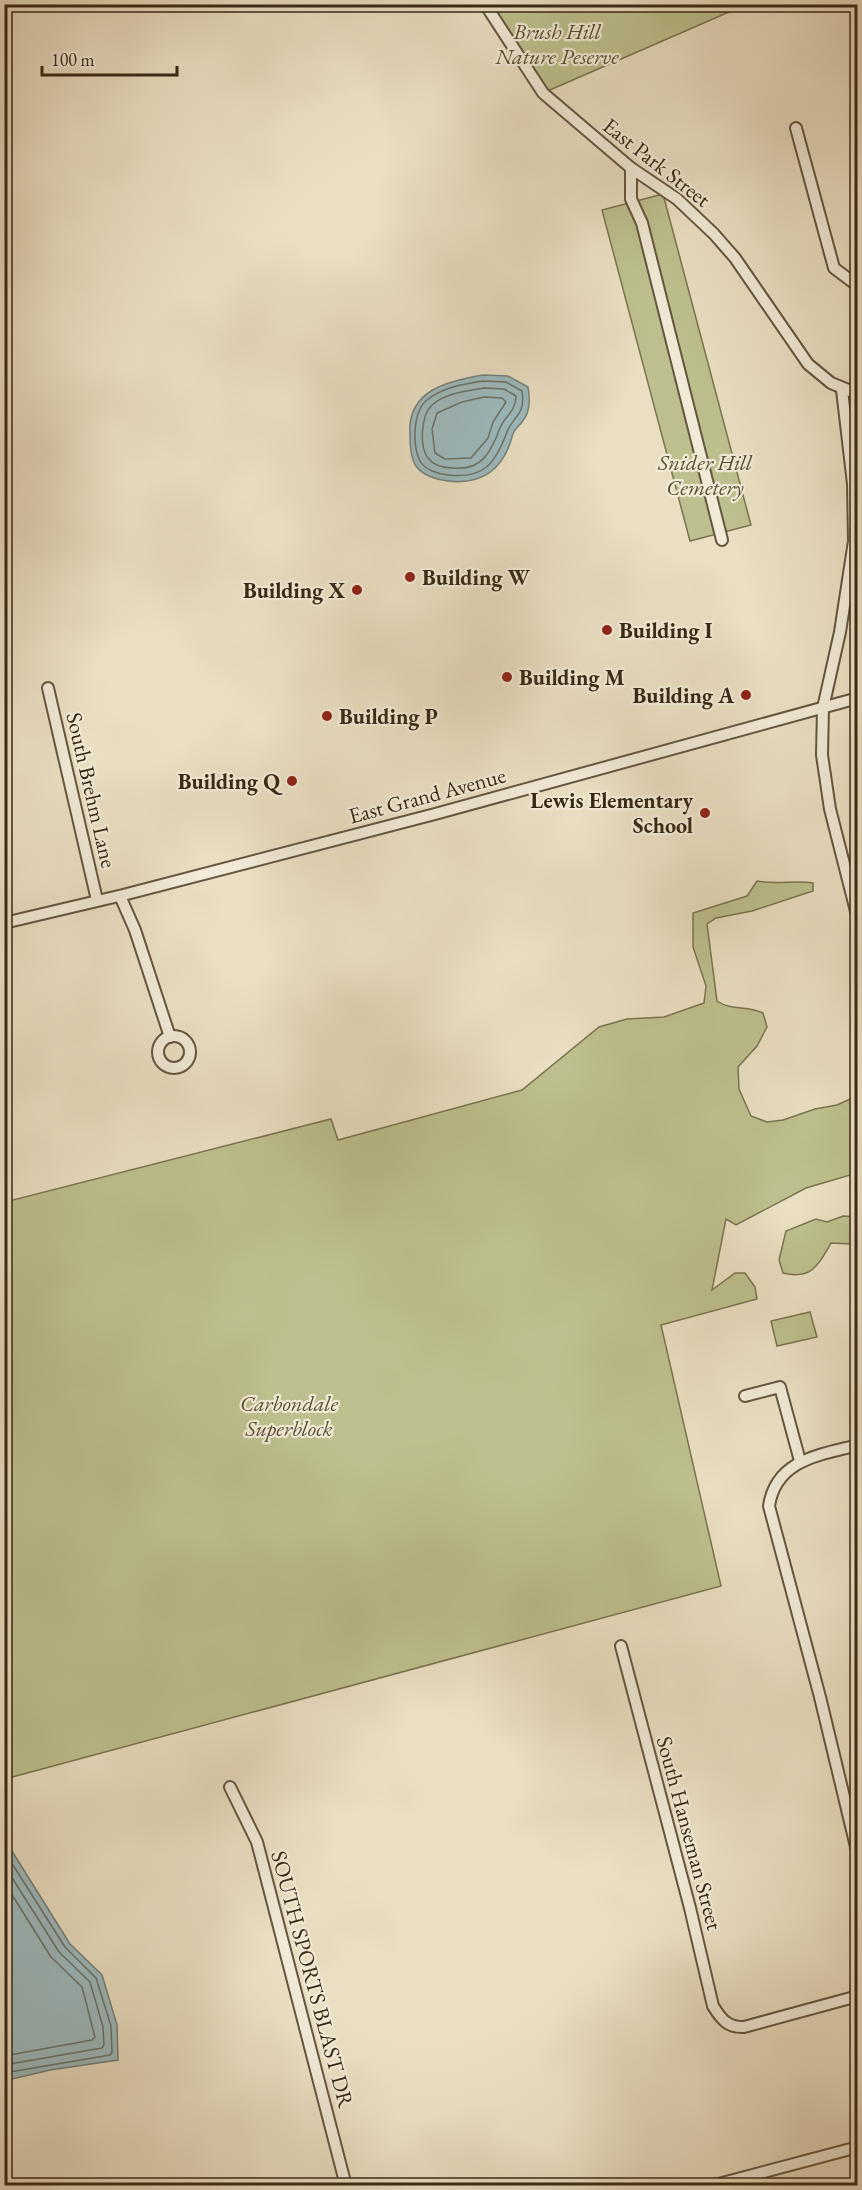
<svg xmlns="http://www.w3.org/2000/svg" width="862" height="2190" font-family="'EB Garamond',serif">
	<rect width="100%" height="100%" fill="#eadfc2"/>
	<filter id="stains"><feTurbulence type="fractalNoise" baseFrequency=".00333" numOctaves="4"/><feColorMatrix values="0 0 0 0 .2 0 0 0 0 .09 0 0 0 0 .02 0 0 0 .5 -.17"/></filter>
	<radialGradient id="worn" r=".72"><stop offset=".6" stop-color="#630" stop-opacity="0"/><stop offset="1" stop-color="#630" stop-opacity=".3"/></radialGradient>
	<g fill="#bdc08e" stroke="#7a7451" stroke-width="1.5">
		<polygon points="485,5 745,5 543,93"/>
		<polygon points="663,194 751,525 690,541 602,210"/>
		<path d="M757 881C776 885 793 880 813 883V891L752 911 716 918 707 924 717 1001C732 1011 747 1005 763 1013L767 1027 757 1046 738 1067 739 1089 751 1116 767 1122 783 1120 815 1109 837 1105 857 1096V1140L853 1155 857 1159V1173L806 1188 736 1225 726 1219 712 1290 735 1273H745L755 1287 757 1299 661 1325 721 1586 5 1779V1202L331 1119 338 1140 522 1090 599 1027 627 1019 664 1017 704 1003 706 986 693 947V913L747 896Z"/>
		<path d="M843 1216 857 1217V1241L851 1244 831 1243C818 1266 811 1280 783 1273L779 1260 786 1231 816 1219 827 1222Z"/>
		<polygon points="810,1312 817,1337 777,1346 771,1321"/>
	</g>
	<g fill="#9dbabe" stroke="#75807a" stroke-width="1.5">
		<path d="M483 375 508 376 528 387C530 398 530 413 522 422 518 427 513 430 512 437 503 470 481 485 448 481 437 480 422 475 416 466 410 458 410 443 410 434 407 390 448 381 483 375Z"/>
		<polygon points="5,1840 70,1944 102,1975 117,2025 118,2060 50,2070 8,2080 5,2077"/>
	</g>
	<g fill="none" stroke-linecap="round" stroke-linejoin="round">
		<g stroke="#6a7269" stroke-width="1.5">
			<path d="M483 381 506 382 522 391C526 415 513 416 507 432 495 464 484 479 448 475 438 474 425 470 420 461 412 445 413 411 427 400 443 387 464 384 483 381Z"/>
			<path d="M484 388 504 389 516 396C515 414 505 415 500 428 491 452 482 471 453 468 444 468 434 466 428 458 419 447 421 415 432 405 445 393 467 391 484 388Z"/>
			<polygon points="484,397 502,398 506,402 493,422 488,438 471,458 445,459 435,453 432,429 437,413 462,402"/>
			<polyline points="4,1851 65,1947 96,1978 111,2026 112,2052 110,2055 4,2073"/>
			<polyline points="4,1865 59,1952 90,1982 103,2027 104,2045 102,2048 4,2065"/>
			<polyline points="4,1882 51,1957 82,1987 95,2037 92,2040 4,2056"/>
		</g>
		<g stroke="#645640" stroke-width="14">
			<g id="minor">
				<polyline points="485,4 543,93 631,168 677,199 714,234 735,258 808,364 831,383 858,394"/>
				<polyline points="796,128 834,268 858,286"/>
				<polyline points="631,168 631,199 642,223 722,540"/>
				<polyline points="842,390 853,484 854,541 840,632 823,708 822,755 830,809 858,919"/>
				<polyline points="48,688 97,900"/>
				<polyline points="120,896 135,930 170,1037"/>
				<polyline points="4,923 123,895 435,814 858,698"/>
				<circle cx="174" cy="1052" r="16"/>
				<polyline points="745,1396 780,1387 800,1461"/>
				<path d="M858 1445C819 1455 776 1460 769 1506L820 1697 858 1855"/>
				<path d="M621 1646 690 1908 713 2006C721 2019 728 2028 744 2027L858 1996"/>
				<polyline points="230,1787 257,1842 346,2186"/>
				<polyline points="711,2186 858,2147"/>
			</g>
		</g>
		<use href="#minor" stroke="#f1ead7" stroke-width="10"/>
	</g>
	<g fill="#8f2418" stroke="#f1ead7" stroke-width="2">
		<circle cx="410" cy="577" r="6"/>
		<circle cx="357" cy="590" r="6"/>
		<circle cx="607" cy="630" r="6"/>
		<circle cx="507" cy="677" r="6"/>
		<circle cx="746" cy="695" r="6"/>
		<circle cx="327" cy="716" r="6"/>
		<circle cx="292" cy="781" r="6"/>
		<circle cx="705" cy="813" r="6"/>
	</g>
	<g text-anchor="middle" stroke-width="4.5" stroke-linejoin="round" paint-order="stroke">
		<g font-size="22" font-style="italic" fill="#594f32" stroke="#f1ead7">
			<text x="557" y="39">Brush Hill<tspan x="557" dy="25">Nature Peserve</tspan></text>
			<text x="705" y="470">Snider Hill<tspan x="705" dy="25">Cemetery</tspan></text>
			<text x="289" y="1411">Carbondale<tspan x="289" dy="25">Superblock</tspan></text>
		</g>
		<g font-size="22" fill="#382914" stroke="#f1ead7">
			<text transform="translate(657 162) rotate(38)" y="8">East Park Street</text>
			<text transform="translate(92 790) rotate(77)" y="8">South Brehm Lane</text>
			<text transform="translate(427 795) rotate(-15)" y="8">East Grand Avenue</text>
			<text transform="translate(690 1833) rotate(75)" y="8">South Hanseman Street</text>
			<text transform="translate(313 1979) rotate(75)" y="8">SOUTH SPORTS BLAST DR</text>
		</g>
		<g font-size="22" font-weight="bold" fill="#382914" stroke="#f1ead7" text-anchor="start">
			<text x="422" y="585">Building W</text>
			<text x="345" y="598" text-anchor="end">Building X</text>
			<text x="619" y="638">Building I</text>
			<text x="519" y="685">Building M</text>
			<text x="734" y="703" text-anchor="end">Building A</text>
			<text x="339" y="724">Building P</text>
			<text x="280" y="789" text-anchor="end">Building Q</text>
			<text x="693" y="808" text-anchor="end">Lewis Elementary<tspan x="693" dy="25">School</tspan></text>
		</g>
	</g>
	<rect width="862" height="2190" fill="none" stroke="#eadfc2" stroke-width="24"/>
	<rect x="6" y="6" width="850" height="2178" fill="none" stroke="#382914" stroke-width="3"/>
	<rect x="12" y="12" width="838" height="2166" fill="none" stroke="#382914" stroke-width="1.5"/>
	<path d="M42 66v9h135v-9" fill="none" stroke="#382914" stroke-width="3"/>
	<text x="51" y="66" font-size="18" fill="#382914" stroke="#f1ead7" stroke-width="4.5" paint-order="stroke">100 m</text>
	<rect width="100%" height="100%" filter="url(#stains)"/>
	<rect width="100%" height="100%" fill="url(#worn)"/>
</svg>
